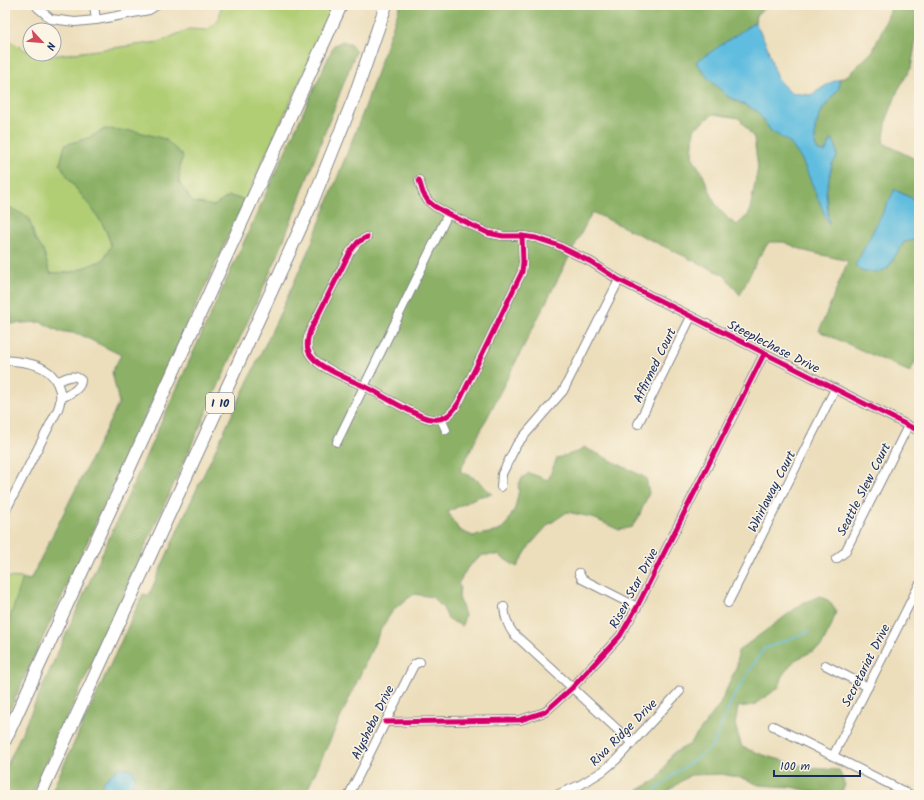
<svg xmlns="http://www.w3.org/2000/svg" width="924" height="800" font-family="Kalam,sans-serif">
	<rect width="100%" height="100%" fill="#fcf5e5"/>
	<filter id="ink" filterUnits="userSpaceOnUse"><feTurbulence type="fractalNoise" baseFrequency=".025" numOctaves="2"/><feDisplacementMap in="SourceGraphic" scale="8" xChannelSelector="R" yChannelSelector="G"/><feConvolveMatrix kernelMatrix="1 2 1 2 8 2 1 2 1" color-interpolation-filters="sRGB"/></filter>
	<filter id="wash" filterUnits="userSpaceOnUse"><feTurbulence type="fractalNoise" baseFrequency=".012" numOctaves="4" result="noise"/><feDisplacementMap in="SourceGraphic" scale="16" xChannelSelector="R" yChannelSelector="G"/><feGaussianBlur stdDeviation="0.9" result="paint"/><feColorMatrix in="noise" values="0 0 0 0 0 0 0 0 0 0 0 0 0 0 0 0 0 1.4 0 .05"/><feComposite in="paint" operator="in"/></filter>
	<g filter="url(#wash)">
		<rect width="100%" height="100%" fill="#ecdebb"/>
		<g fill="#b1ce75" stroke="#667e6a">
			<path d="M221 5H335L245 200 229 196 214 206 192 202 179 182 180 164 183 156 105 129 88 138 65 145 60 164C64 170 68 177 72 183 86 202 106 222 111 246L103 260 73 272 50 273 43 250 35 239 31 225 8 206 5 205V38L25 50 30 51V54H42L51 56 159 42 189 29 207 30 219 20Z"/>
			<polygon points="7,577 23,578 12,612 5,627 5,578"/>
		</g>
		<g fill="#8cb166" stroke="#547062" fill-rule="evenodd">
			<path d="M400 5H769L756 15 755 22 696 63 727 96 757 111 771 131 789 141 802 160 829 223 826 192 832 164 837 157 836 146 832 139 824 153 818 151 815 145V128L822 110 839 88V79L848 75 873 51 890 11 892 5H919V38L915 45 911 68 898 90 887 119 883 143 919 161V202L895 190 887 269 904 242 919 239V355L910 372 819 331 848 261 805 251 784 242H769L758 258 746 283 740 295 724 275 592 212 460 471 476 479 492 494 477 497 448 512 459 530 473 536 499 531 508 522 515 508 519 490 518 486 522 478 529 473 548 480 557 458 580 451 583 447 600 455 646 478 649 493 639 516 632 527 619 530 591 517 567 512 548 525 530 545 517 567 498 555H483L468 567 458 584 460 586 459 597 465 615 462 626 448 619 443 608 432 597 414 594 394 609 382 627 305 795H130L135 776 119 768 104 781 98 795H50L143 594 149 595 184 516 282 309 312 242 364 110ZM713 114 739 118 754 138 758 168 749 214 737 225 728 219 715 203 703 175 692 156 694 129Z"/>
			<polygon points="343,41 350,44 356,51 278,255 32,795 5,795 5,770 155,436 334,45"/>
			<path d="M105 129 135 131 165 139 183 156 180 164 179 182 192 202 214 206 229 196 245 200 5 720V627L12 612 23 578 30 580 119 403 112 372 121 355 79 334 59 331 41 322 5 324V205L28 217 31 225 35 239 43 250 50 273 73 272 103 260 111 246C106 222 86 202 72 183 67 177 64 170 60 164L65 145 88 138Z"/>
			<polygon points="820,596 829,601 836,611 831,627 821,647 795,660 784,673 779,687 755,705 738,707 735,725 742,747 763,755 810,768 839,770 845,785 840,795 830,795 791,787 759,785 745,779 722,774 690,775 663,795 635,795 638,790 658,779 673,753 689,745 720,704 737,666 738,651 803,603"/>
		</g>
		<g fill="#61bddf" stroke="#3e769e">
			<polygon points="755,22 767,46 777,79 791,93 811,95 830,83 839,79 839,88 822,110 815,128 815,145 818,151 825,152 832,139 836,146 837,157 832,164 826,192 829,225 802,160 789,142 771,131 757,111 727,96 708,78 696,62"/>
			<polygon points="895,189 897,191 919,202 919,239 904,242 887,269 877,272 864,272 855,266"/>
			<polygon points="119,768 127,768 133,770 135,776 130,795 98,795 104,781"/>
		</g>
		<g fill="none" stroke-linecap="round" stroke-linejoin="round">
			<polyline stroke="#61bddf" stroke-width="1.5" points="650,795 676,773 712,747 734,696 763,649 810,631"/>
		</g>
	</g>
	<g filter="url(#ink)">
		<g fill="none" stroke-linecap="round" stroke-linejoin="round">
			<g stroke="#84868c" stroke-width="10">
				<g id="minor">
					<polyline points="36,5 38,8 51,19 75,22 96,20 149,10 157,5"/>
					<polyline points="94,5 96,20"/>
					<polyline points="419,180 423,193 428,201 434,206 448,214 488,233 503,236 522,236 536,238 557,245 591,262 619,280 919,431"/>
					<path d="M367 237 358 242 350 252 310 331C307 340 305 349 312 357 321 369 356 382 370 389 386 398 402 408 419 415 425 418 432 420 439 419 449 418 455 409 459 402L522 272 523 262 522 236"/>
					<path d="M5 360C24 362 48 363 57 383 62 393 61 404 56 413L5 512"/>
					<path d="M57 382C65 378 73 373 81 380 81 390 68 394 60 399"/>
					<polyline points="441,419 446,430"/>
					<polyline points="638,424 691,317"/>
					<polyline points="337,442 448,214"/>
					<polyline points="501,487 502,474 517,444 563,391 619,280"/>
					<polyline points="836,559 845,552 908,426"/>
					<polyline points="579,573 582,579 637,607"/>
					<polyline points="728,603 835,389"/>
					<path d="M504 607C505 617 507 625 513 633L632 743"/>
					<polyline points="825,665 868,687"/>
					<polyline points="385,722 520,720 545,712 572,688 620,636 637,607 764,354"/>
					<polyline points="773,726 911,795"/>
					<polyline points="833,756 919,585"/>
					<polyline points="349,795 413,667 415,664 420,662"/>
					<polyline points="556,795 580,785 603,771 616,760 680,691"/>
				</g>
			</g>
			<g stroke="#84868c" stroke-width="14">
				<g id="highway">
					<polyline points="5,740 341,5"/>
					<polyline points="40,795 311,205 354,98 386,5"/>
				</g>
			</g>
			<use href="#minor" stroke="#fff" stroke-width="8"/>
			<use href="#highway" stroke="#fff" stroke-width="12"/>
			<g stroke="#fcf5e5" stroke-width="8">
				<g id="cycleway">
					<polyline points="419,180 423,193 428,201 434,206 448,214 488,233 503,236 522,236 536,238 557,245 591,262 619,280 919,431"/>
					<path d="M367 237 358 242 350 252 310 331C307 340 305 349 312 357 321 369 356 382 370 389 386 398 402 408 419 415 425 418 432 420 439 419 449 418 455 409 459 402L522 272 523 262 522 236"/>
					<polyline points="385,722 520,720 545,712 572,688 620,636 637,607 764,354"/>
				</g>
			</g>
			<use href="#cycleway" stroke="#d6006c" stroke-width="5"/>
		</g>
	</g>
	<g text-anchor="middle" stroke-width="3" stroke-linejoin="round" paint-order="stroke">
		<rect fill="#fcf5e5" stroke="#5e6a86" stroke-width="1" x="206" y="393" width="28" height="20" rx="3"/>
		<g font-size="12" font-weight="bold" fill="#1b2f5e">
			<text x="220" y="407">I 10</text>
		</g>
		<g font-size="13" fill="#1b2f5e" stroke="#fcf5e5">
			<text transform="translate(774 346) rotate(27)" y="5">Steeplechase Drive</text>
			<text transform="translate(654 365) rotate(-64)" y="5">Affirmed Court</text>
			<text transform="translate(863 489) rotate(-63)" y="5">Seattle Slew Court</text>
			<text transform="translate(771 491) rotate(-63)" y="5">Whirlaway Court</text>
			<text transform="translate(633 588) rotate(-62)" y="5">Risen Star Drive</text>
			<text transform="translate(865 665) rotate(-63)" y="5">Secretariat Drive</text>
			<text transform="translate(372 722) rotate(-64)" y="5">Alysheba Drive</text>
			<text transform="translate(623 732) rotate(-45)" y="5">Riva Ridge Drive</text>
		</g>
	</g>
	<rect width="924" height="800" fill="none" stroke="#fcf5e5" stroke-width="20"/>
	<g transform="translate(42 42) rotate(116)"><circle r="19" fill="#fcf5e5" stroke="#a2a6af"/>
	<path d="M0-3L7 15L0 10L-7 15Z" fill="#d1495b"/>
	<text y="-6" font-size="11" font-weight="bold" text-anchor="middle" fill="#1b2f5e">N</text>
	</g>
	<path d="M774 770v6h86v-6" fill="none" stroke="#1b2f5e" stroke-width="2"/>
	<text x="780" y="770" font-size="12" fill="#1b2f5e" stroke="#fcf5e5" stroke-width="3" paint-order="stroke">100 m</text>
</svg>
